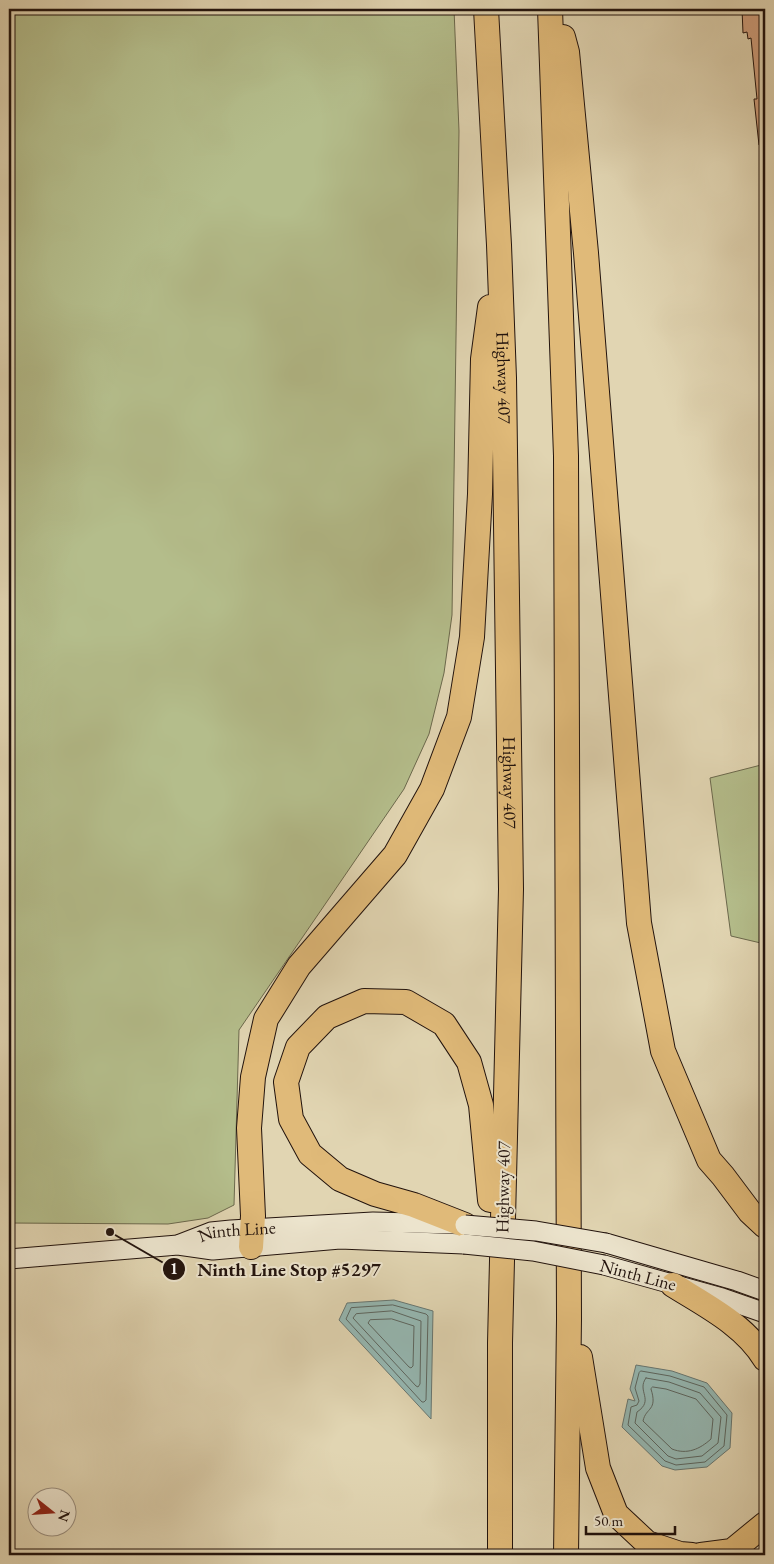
<svg xmlns="http://www.w3.org/2000/svg" width="774" height="1564" font-family="'EB Garamond',serif">
	<rect width="100%" height="100%" fill="#e1d5b2"/>
	<filter id="stains"><feTurbulence type="fractalNoise" baseFrequency=".004" numOctaves="4"/><feColorMatrix values="0 0 0 0 .2 0 0 0 0 .09 0 0 0 0 .02 0 0 0 .5 -.17"/></filter>
	<radialGradient id="worn" r=".72"><stop offset=".6" stop-color="#630" stop-opacity="0"/><stop offset="1" stop-color="#630" stop-opacity=".3"/></radialGradient>
	<g fill="#b4bd8b" stroke="#6b684c">
		<polygon points="9,9 454,9 459,131 452,615 444,673 429,734 404,789 239,1030 234,1205 208,1218 168,1224 9,1223"/>
		<polygon points="765,764 765,944 731,936 710,778"/>
	</g>
	<g fill="#95b8b3" stroke="#677671">
		<polygon points="394,1300 433,1311 431,1419 339,1320 347,1303"/>
		<polygon points="636,1365 672,1371 707,1383 732,1413 730,1448 707,1467 675,1470 662,1466 622,1427 628,1399 635,1401 630,1389"/>
	</g>
	<g fill="none" stroke-linecap="round" stroke-linejoin="round">
		<g stroke="#5c6660" stroke-width="1">
			<polygon points="393,1305 426,1314 428,1316 426,1400 424,1402 422,1402 346,1319 351,1308"/>
			<polygon points="392,1311 421,1321 420,1384 418,1387 416,1386 353,1318 356,1314"/>
			<polygon points="392,1319 414,1326 413,1366 411,1368 409,1367 368,1323 370,1320"/>
			<polygon points="641,1371 670,1376 704,1387 727,1415 724,1446 705,1462 676,1465 665,1461 628,1425 631,1407 637,1405 639,1401 635,1388 639,1373"/>
			<path d="M646 1378 669 1382 700 1393 721 1417 718 1443 702 1456 676 1459 668 1456 635 1423 637 1412C655 1400 636 1391 646 1378Z"/>
			<path d="M653 1387 666 1389 696 1399 713 1419 711 1439C700 1449 687 1455 672 1449L643 1421C646 1407 658 1411 651 1389Z"/>
		</g>
	</g>
	<polygon fill="#d1a07e" stroke="#22130d" points="742,9 765,9 765,145 759,145 754,99 757,99 751,38 748,39 747,32 743,33"/>
	<g fill="none" stroke-linecap="round" stroke-linejoin="round">
		<g stroke="#22130d" stroke-width="21">
			<g id="secondary">
				<polyline points="606,1243 737,1281 765,1291"/>
				<path id="s1" d="M180 1244 211 1232 231 1230 373 1222 454 1224"/>
				<polyline points="9,1259 178,1245 213,1250 340,1239 464,1244"/>
				<polyline points="604,1265 722,1298 765,1313"/>
			</g>
		</g>
		<g stroke="#22130d" stroke-width="26">
			<g id="highway">
				<path id="s2" d="M486 9 499 245 504 378 511 889 500 1343V1555"/>
				<polyline points="550,9 566,456 569,1319 566,1555"/>
				<polyline points="563,37 567,52 586,253 639,923 663,1051 709,1160 723,1176 750,1212 765,1226"/>
				<polyline points="465,1225 414,1205 375,1194 340,1179 310,1154 291,1119 286,1082 298,1047 327,1017 364,1001 406,1002 444,1024 469,1062 481,1105 490,1200"/>
				<polyline points="251,1247 253,1216 249,1128 253,1077 266,1019 299,966 395,855 432,789 459,717 472,637 480,494 483,359 490,307"/>
				<path d="M673 1285C705 1305 745 1325 765 1359"/>
				<polyline points="580,1357 598,1468 616,1514 647,1543 680,1554 692,1555"/>
				<polyline points="701,1555 732,1551 765,1524"/>
			</g>
		</g>
		<use href="#secondary" stroke="#ece4cd" stroke-width="19"/>
		<use href="#highway" stroke="#e0ba79" stroke-width="24"/>
		<g stroke="#22130d" stroke-width="21" stroke-linecap="butt">
			<g id="secondary-bridge">
				<polyline points="465,1225 536,1231 606,1243"/>
				<polyline points="464,1244 533,1251 604,1265"/>
			</g>
		</g>
		<use href="#secondary-bridge" stroke="#ece4cd" stroke-width="19"/>
	</g>
	<g text-anchor="middle" stroke-width="4" stroke-linejoin="round" paint-order="stroke">
		<g font-size="18" fill="#22130d" stroke="#ece4cd">
			<text dy="6" stroke="none"><textPath href="#s2" startOffset="369">Highway 407</textPath></text>
			<text dy="6" stroke="none"><textPath href="#s2" startOffset="774">Highway 407</textPath></text>
			<text transform="translate(503 1187) rotate(-89)" y="6">Highway 407</text>
			<text dy="6" stroke="none"><textPath href="#s1" startOffset="59">Ninth Line</textPath></text>
			<text transform="translate(638 1275) rotate(15)" y="6">Ninth Line</text>
		</g>
	</g>
	<path fill="none" stroke="#22130d" stroke-width="2" d="M110 1232L174 1269"/>
	<g fill="#22130d" stroke="#ece4cd" stroke-width="2">
		<circle cx="110" cy="1232" r="5"/>
		<circle cx="174" cy="1269" r="12"/>
	</g>
	<g font-size="15" text-anchor="middle" font-weight="bold" fill="#fff">
		<text x="174" y="1274">1</text>
	</g>
	<g font-size="19" text-anchor="middle" font-weight="bold" fill="#22130d" stroke="#ece4cd" stroke-width="4" stroke-linejoin="round" paint-order="stroke">
		<text x="289" y="1276">Ninth Line Stop #5297</text>
	</g>
	<rect width="774" height="1564" fill="none" stroke="#e1d5b2" stroke-width="30"/>
	<rect x="10" y="10" width="754" height="1544" fill="none" stroke="#22130d" stroke-width="2.5"/>
	<rect x="15" y="15" width="744" height="1534" fill="none" stroke="#22130d"/>
	<g transform="translate(52 1512) rotate(107)"><circle r="24" fill="#ece4cd" stroke="#9b9080"/>
	<path d="M0-4L9 19L0 12L-9 19Z" fill="#8f2418"/>
	<text y="-8" font-size="14" font-weight="bold" text-anchor="middle" fill="#22130d">N</text>
	</g>
	<path d="M586 1526v8h89v-8" fill="none" stroke="#22130d" stroke-width="2.5"/>
	<text x="594" y="1526" font-size="15" fill="#22130d" stroke="#ece4cd" stroke-width="4" paint-order="stroke">50 m</text>
	<rect width="100%" height="100%" filter="url(#stains)"/>
	<rect width="100%" height="100%" fill="url(#worn)"/>
</svg>
